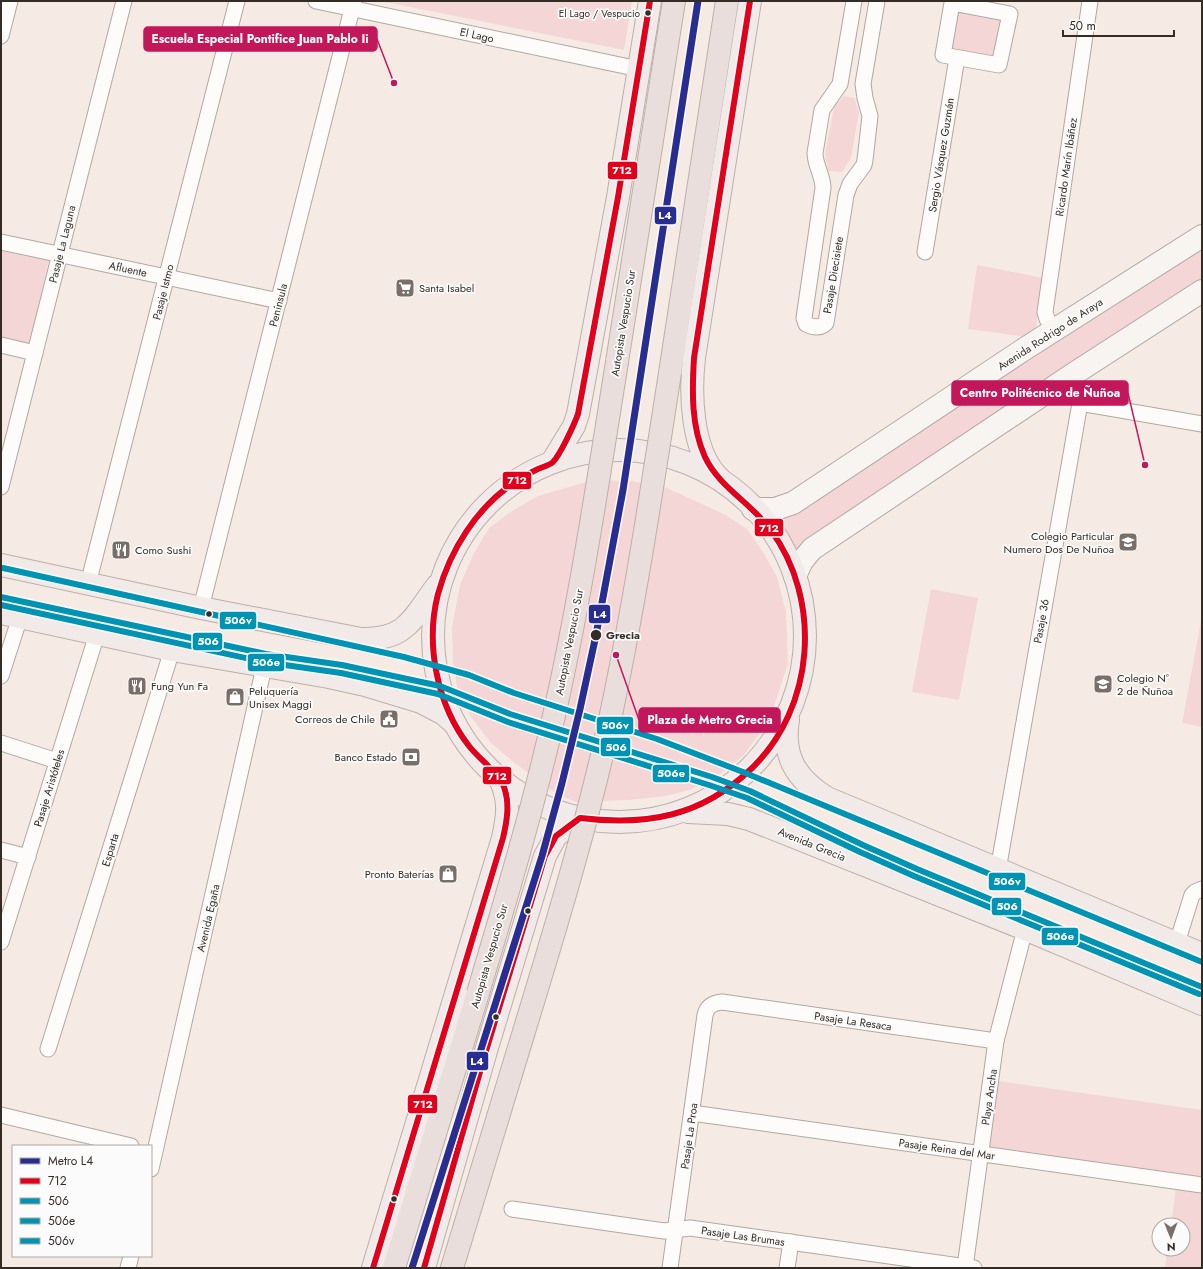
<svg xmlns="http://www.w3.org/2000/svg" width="1203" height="1269" font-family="Jost,sans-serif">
	<rect width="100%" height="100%" fill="#f6ebe4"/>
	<g fill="#f5d6d7">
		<polygon points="380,1 632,1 624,50"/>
		<polygon points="954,5 1007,14 998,63 945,54"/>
		<polygon points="844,96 854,98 859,112 851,158 842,172 828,171 825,154 834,107"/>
		<polygon points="1202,243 1202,283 799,561 783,531 769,512"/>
		<polygon points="1,249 49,260 29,346 1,339"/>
		<polygon points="977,265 1044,278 1036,329 1029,335 1020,336 968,329"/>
		<polygon points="593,480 632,481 667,488 726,515 747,529 763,552 777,577 786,612 788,663 772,713 761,731 743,756 720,774 690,790 666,796 628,800 597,801 576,802 555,793 516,764 491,743 471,717 458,692 453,662 452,627 460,585 474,553 489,528 512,511 538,496"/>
		<polygon points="931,589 978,598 959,700 912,692"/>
		<polygon points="1202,616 1202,727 1182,723"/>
		<polygon points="998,1081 1202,1110 1202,1179 988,1149"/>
		<polygon points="1176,1187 1202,1191 1202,1268 1165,1268 1167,1249 1183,1249 1183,1225 1171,1225"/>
	</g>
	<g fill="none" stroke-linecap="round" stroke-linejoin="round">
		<g stroke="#b1a7a1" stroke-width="17">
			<g id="minor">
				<polyline points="316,1 639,69"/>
				<path d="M854 1 840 84 822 110 815 153C815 165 823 176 823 188L804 318 806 324C812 327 820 329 826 323L846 195 850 184 864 165 865 160 870 116 865 98 863 84 877 1"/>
				<polygon points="952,3 1010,14 999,65 943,55"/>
				<polyline points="1,36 10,1"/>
				<polyline points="1,242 279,301"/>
				<polyline points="925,252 957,58"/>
				<polyline points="1055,330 1047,319 1045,312 1090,1"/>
				<polyline points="1,345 35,353"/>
				<polyline points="1080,403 1202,424"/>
				<polyline points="1,487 124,1"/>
				<polyline points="88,584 237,1"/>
				<polyline points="201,608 354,1"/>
				<polyline points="1,676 20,617"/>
				<polyline points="1,743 57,761"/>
				<polyline points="1,850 28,857"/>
				<polyline points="998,870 1080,403 1079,392 1072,375"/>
				<polyline points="1,942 97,634"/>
				<polyline points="1177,943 1192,895 1195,892 1202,889"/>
				<polyline points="48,1049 172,650"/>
				<polyline points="692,1113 1202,1185"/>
				<polyline points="1,1115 131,1146"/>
				<polyline points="151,1169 264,667"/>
				<polyline points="512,1209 664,1231 690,1228 974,1268"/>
				<polyline points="965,1267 996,1041 1025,929"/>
				<polyline points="128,1268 131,1256"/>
				<path d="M670 1268 705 1015C707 1006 713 1003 722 1002L996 1041"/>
				<polyline points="787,1268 791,1242"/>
			</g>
		</g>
		<g stroke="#b1a7a1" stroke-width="24">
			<g id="secondary">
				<polyline points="753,509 775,509 793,503 1026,348 1202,236"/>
				<polyline points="795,576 802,561 812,549 1072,375 1202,291"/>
			</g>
		</g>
		<g stroke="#beaea9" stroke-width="24">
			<g id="primary">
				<circle cx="619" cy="636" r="186"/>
				<polyline points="552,462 574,426 578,414 618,197 650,1"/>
				<path d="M719 478C691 452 690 393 694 358L750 1"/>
				<path d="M1 565 201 608 361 639C407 640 412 619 437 586"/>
				<polyline points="1,613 172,650 329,677 365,685 421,702 444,714 455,724"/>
				<path d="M788 720C782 756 796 779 827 798L1202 954"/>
				<polyline points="688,812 728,814 749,819 1025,929 1202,1004"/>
				<path d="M373 1268 503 838C508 815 510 801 500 779"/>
				<polyline points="424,1268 486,1051 545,856 556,836 580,818"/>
			</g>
		</g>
		<g stroke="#beaea9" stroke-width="24">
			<g id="motorway">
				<polyline points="617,362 674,1"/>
				<polyline points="670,373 727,1"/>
				<polyline points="394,1268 478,993"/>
				<polyline points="452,1268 498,1117"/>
			</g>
		</g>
		<use href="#minor" stroke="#fefcfb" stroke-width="15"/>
		<use href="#secondary" stroke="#f8f4f2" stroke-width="22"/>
		<use href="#primary" stroke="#f2eae8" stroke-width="22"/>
		<use href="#motorway" stroke="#eadedc" stroke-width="22"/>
		<g stroke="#beaea9" stroke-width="24" stroke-linecap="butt">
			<g id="motorway-bridge">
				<path d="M478 993C505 902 532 812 553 720 580 602 598 481 617 362"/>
				<path d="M498 1117C534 997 573 877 602 755 631 629 650 501 670 373"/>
			</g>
		</g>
		<use href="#motorway-bridge" stroke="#eadedc" stroke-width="22"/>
		<g stroke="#fbfbfb" stroke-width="9">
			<g id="bus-1">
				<path d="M373 1268 503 838C507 821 510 804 504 787 498 772 479 759 469 746 437 705 425 644 438 594 450 550 477 507 515 482 522 477 529 473 536 470 541 467 549 466 553 462 560 455 574 425 578 414L618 197 650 1"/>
				<path d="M424 1268 486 1051 545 856 556 836 580 818C646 826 701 817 751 769 815 708 823 600 770 529 751 503 719 487 705 457 691 426 692 391 694 358L750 1"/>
			</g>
		</g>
		<g stroke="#fbfbfb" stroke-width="9">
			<polyline id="bus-2" points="1,597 266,654 342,665 440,686 510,714 712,777 750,791 863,845 917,869 1202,987"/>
		</g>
		<g stroke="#fbfbfb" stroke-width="9">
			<polyline id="bus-3" points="1,605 264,662 341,673 438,694 508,722 709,785 747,798 860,852 914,876 1199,994"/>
		</g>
		<g stroke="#fbfbfb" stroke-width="9">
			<polyline id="bus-4" points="3,568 404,657 469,675 514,693 657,739 743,772 1202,962"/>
		</g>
		<use href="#bus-1" stroke="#e2001a" stroke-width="6"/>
		<use href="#bus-2" stroke="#0093b3" stroke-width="6"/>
		<use href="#bus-3" stroke="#0093b3" stroke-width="6"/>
		<use href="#bus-4" stroke="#0093b3" stroke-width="6"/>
		<g stroke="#fbfbfb" stroke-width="10">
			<polyline id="metro-1" points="412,1268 542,856 562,783 580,709 596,635 623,490 698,1"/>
		</g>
		<use href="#metro-1" stroke="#292d91" stroke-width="7"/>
	</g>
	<defs>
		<g id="supermarket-square" transform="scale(1)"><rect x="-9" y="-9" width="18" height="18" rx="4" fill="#796f68" stroke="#fbfbfb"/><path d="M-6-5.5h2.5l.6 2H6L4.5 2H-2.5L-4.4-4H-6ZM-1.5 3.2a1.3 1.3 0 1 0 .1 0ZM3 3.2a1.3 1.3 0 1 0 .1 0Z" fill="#fff"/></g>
		<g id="school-square" transform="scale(1)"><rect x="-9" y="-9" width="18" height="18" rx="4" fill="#796f68" stroke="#fbfbfb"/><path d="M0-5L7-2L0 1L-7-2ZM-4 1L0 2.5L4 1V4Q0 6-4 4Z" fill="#fff"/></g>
		<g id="restaurant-square" transform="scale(1)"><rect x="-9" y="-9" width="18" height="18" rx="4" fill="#796f68" stroke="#fbfbfb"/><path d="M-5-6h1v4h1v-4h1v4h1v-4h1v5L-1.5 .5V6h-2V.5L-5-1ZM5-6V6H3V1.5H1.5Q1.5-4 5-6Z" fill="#fff"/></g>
		<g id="shop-square" transform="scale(1)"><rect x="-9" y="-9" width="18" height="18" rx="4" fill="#796f68" stroke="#fbfbfb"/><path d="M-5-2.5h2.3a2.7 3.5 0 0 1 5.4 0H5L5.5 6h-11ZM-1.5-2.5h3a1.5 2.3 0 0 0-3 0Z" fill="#fff"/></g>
		<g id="civic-square" transform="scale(1)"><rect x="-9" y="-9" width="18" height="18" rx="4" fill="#796f68" stroke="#fbfbfb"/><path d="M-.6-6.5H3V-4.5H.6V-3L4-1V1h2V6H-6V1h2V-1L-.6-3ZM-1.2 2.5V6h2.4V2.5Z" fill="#fff"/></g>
		<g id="bank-square" transform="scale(1)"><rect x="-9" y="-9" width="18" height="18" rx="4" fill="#796f68" stroke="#fbfbfb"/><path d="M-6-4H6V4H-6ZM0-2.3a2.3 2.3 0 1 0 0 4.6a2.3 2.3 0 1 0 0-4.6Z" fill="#fff"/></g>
	</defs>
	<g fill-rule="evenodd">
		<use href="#supermarket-square" x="405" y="288"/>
		<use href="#school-square" x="1128" y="542"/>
		<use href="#restaurant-square" x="121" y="550"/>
		<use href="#school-square" x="1103" y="684"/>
		<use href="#restaurant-square" x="137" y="686"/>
		<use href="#shop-square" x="235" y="697"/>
		<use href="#civic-square" x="389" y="719"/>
		<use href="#bank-square" x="411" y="757"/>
		<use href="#shop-square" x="448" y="874"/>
	</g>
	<g fill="#362c26" stroke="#fbfbfb" stroke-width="1.5">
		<circle cx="648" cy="13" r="3.5"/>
		<circle cx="209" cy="614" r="3.5"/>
		<circle cx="596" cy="635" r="6"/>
		<circle cx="528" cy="911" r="3.5"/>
		<circle cx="496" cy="1017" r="3.5"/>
		<circle cx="394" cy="1199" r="3.5"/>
	</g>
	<g text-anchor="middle" stroke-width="3.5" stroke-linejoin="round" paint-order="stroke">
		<g font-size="10" fill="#362c26" stroke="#fbfbfb" text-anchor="end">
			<text x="640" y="17">El Lago / Vespucio</text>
		</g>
		<g font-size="11" fill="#362c26" stroke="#fbfbfb">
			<text transform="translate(477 35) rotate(12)" y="4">El Lago</text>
			<text transform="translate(941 155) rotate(-81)" y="4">Sergio Vásquez Guzmán</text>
			<text transform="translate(1066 167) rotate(-82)" y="4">Ricardo Marín Ibáñez</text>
			<text transform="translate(62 244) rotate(-76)" y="4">Pasaje La Laguna</text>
			<text transform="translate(128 269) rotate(12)" y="4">Afluente</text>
			<text transform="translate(833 275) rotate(-81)" y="4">Pasaje Diecisiete</text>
			<text transform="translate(163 292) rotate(-76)" y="4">Pasaje Istmo</text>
			<text transform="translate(278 305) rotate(-76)" y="4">Península</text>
			<text transform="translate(623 323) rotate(-81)" y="4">Autopista Vespucio Sur</text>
			<text transform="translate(1050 334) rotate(-33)" y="4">Avenida Rodrigo de Araya</text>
			<text transform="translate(1041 621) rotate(-80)" y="4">Pasaje 36</text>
			<text transform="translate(569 642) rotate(-79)" y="4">Autopista Vespucio Sur</text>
			<text transform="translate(49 788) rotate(-73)" y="4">Pasaje Aristóteles</text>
			<text transform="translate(812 844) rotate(22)" y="4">Avenida Grecia</text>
			<text transform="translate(110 850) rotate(-73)" y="4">Esparta</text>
			<text transform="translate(208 918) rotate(-77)" y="4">Avenida Egaña</text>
			<text transform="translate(489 956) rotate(-74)" y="4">Autopista Vespucio Sur</text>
			<text transform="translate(853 1021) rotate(8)" y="4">Pasaje La Resaca</text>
			<text transform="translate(989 1097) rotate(-82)" y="4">Playa Ancha</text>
			<text transform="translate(689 1136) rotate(-82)" y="4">Pasaje La Proa</text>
			<text transform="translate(947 1149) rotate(8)" y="4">Pasaje Reina del Mar</text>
			<text transform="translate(743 1236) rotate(8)" y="4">Pasaje Las Brumas</text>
		</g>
		<g font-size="11" fill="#362c26" stroke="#fbfbfb" text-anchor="start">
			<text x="419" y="292">Santa Isabel</text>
			<text x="1114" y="540" text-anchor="end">Colegio Particular<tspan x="1114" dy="13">Numero Dos De Nuñoa</tspan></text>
			<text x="135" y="554">Como Sushi</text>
			<text x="1117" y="682">Colegio Nº<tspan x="1117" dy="13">2 de Ñuñoa</tspan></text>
			<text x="151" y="690">Fung Yun Fa</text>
			<text x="249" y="695">Peluquería<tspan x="249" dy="13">Unisex Maggi</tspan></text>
			<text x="375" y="723" text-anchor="end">Correos de Chile</text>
			<text x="397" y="761" text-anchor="end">Banco Estado</text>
			<text x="434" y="878" text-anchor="end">Pronto Baterías</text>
		</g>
		<g font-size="11" font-weight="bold" fill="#362c26" stroke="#fbfbfb" text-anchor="start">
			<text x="606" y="639">Grecia</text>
		</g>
	</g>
	<path fill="none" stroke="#c2185b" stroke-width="1.5" d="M394 83L377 39M1145 465L1128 393M616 655L639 720"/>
	<g fill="#c2185b" stroke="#fbfbfb" stroke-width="1.5">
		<circle cx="394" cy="83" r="4"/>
		<circle cx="1145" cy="465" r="4"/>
		<circle cx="616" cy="655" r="4"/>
	</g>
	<g fill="#c2185b" stroke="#c2185b" stroke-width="1.5">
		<rect x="144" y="27" width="233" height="24" rx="4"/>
		<rect x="952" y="381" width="176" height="24" rx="4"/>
		<rect x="639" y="708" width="141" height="24" rx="4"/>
	</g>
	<g font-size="12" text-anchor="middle" font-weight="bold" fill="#fff">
		<text x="260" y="43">Escuela Especial Pontifice Juan Pablo Ii</text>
		<text x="1040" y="397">Centro Politécnico de Ñuñoa</text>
		<text x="710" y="724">Plaza de Metro Grecia</text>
	</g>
	<g stroke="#fbfbfb" stroke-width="1.5">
		<rect x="607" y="161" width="31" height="19" rx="4" fill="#e2001a"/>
		<rect x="654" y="206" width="23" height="19" rx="4" fill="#292d91"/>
		<rect x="502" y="471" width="30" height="19" rx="4" fill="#e2001a"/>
		<rect x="754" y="518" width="30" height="19" rx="4" fill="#e2001a"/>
		<rect x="588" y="604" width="23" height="20" rx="4" fill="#292d91"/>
		<rect x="219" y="611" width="38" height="19" rx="4" fill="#0093b3"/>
		<rect x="192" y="632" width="31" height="19" rx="4" fill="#0093b3"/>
		<rect x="247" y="653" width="38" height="19" rx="4" fill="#0093b3"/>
		<rect x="596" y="716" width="38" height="19" rx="4" fill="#0093b3"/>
		<rect x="600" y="737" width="31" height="20" rx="4" fill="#0093b3"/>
		<rect x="652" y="764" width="38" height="19" rx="4" fill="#0093b3"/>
		<rect x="482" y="766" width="30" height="19" rx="4" fill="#e2001a"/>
		<rect x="988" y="872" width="38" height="19" rx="4" fill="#0093b3"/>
		<rect x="991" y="897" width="31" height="19" rx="4" fill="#0093b3"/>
		<rect x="1041" y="927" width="38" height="19" rx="4" fill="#0093b3"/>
		<rect x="466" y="1051" width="23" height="20" rx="4" fill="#292d91"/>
		<rect x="407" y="1094" width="31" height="20" rx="4" fill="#e2001a"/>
	</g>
	<g font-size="11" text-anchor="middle" font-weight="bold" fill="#fff">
		<text x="622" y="174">712</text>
		<text x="665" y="219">L4</text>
		<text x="517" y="484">712</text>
		<text x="769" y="532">712</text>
		<text x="600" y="618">L4</text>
		<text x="238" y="624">506v</text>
		<text x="208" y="645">506</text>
		<text x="266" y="666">506e</text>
		<text x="615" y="729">506v</text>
		<text x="616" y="751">506</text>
		<text x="671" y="777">506e</text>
		<text x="497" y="780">712</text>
		<text x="1007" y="885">506v</text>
		<text x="1007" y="910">506</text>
		<text x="1060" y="940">506e</text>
		<text x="477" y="1065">L4</text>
		<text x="423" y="1108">712</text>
	</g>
	<rect width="1203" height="1269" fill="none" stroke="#362c26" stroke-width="4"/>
	<rect x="12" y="1145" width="140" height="112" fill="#fbfbfb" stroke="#aca8a6"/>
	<rect x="20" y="1158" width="20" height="6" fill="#292d91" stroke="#aca8a6"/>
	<text x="48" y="1165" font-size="12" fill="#362c26">Metro L4</text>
	<rect x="20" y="1178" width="20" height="6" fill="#e2001a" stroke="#aca8a6"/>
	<text x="48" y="1185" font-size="12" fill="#362c26">712</text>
	<rect x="20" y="1198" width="20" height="6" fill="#0093b3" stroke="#aca8a6"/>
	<text x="48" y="1205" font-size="12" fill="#362c26">506</text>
	<rect x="20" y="1218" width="20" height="6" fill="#0093b3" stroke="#aca8a6"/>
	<text x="48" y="1225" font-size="12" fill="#362c26">506e</text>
	<rect x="20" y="1238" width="20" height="6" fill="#0093b3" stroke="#aca8a6"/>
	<text x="48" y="1245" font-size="12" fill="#362c26">506v</text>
	<g transform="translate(1171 1237) rotate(179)"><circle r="19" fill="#fbfbfb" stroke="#aca8a6"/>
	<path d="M0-3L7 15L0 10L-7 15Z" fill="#796f68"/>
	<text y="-6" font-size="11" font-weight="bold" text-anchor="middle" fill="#362c26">N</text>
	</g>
	<path d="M1063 30v6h111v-6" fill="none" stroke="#362c26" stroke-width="2"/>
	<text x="1069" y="30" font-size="12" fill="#362c26" stroke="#fbfbfb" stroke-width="3" paint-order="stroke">50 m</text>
</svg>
